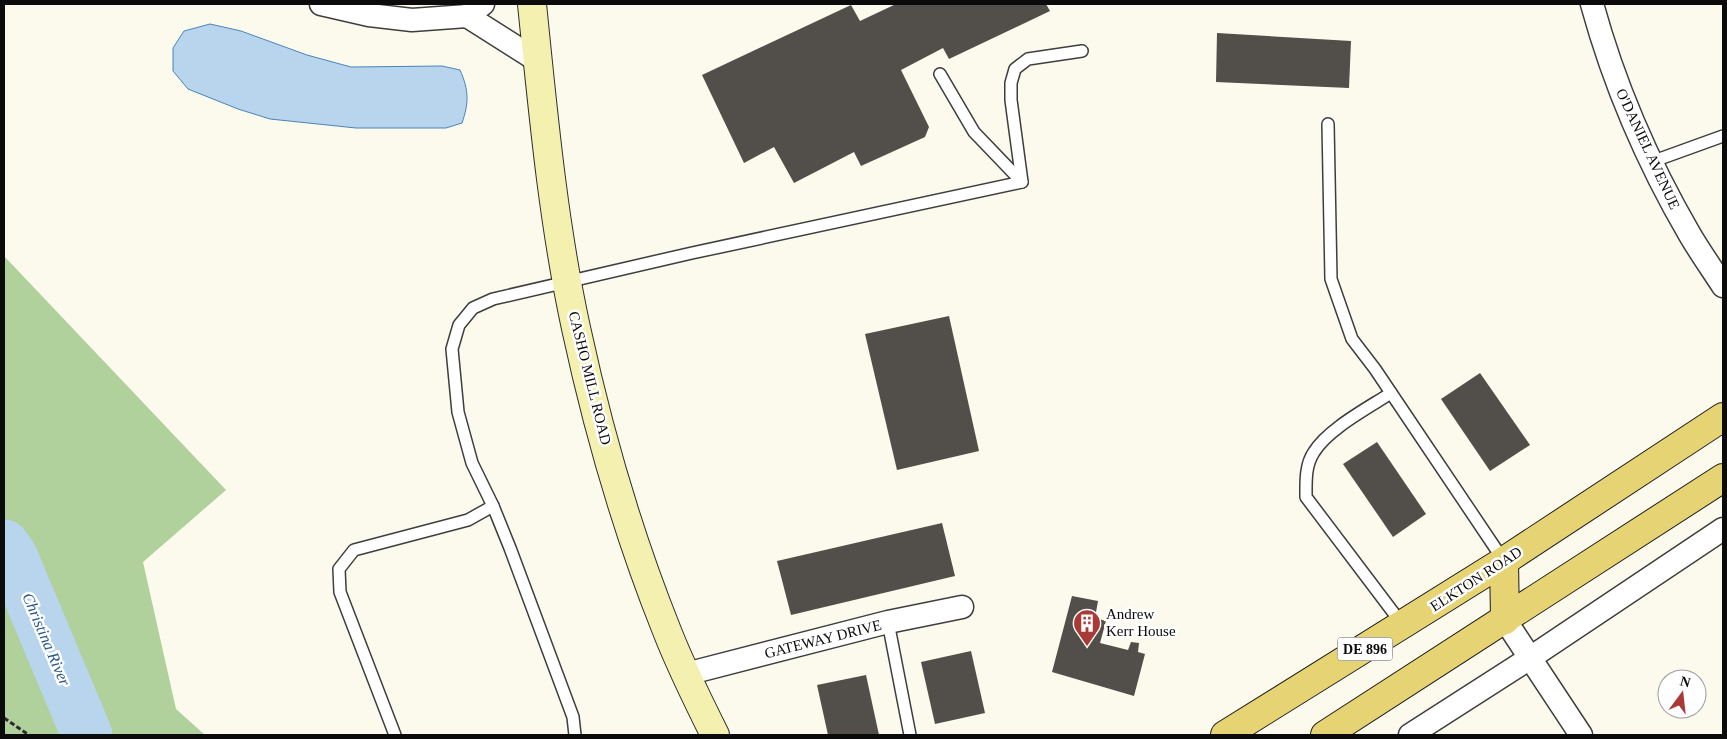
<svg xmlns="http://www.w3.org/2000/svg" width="1727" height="739" font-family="'Times New Roman',serif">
	<rect width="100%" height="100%" fill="#fcfaec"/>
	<polygon fill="#b0d09c" points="4,256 226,490 143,562 176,709 205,735 4,735"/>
	<path fill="#b8d5ed" stroke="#4984ba" d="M210 24 241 31 307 55 351 67 442 66 460 70C469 90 469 103 462 123L446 128H356L270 119 238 109 188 89 173 71V48L184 31Z"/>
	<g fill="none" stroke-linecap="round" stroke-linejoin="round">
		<polyline stroke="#b8d5ed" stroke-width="51" points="4,545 12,556 87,735"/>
	</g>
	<g fill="#524e49">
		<polygon points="896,4 1046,4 1050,11 949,59 943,48 901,70 929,127 925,137 861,166 854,152 794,183 774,147 744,163 702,75 851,5 860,21"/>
		<polygon points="1217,33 1351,41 1349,88 1216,82"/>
		<polygon points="949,316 979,451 897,470 865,334"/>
		<polygon points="1480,373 1530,445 1490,471 1441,399"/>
		<polygon points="1377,442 1426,514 1393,537 1343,464"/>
		<polygon points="942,523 955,576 791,615 777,561"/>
		<polygon points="1072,596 1098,601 1095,618 1106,621 1100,643 1128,650 1131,642 1139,643 1138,652 1145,654 1134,696 1052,672"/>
		<polygon points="971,651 985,713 935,724 921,662"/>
		<polygon points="866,675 879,735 828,735 817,685"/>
	</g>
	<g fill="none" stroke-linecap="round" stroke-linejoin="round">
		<g stroke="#3e3e3e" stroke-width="14">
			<g id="lane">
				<polyline points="940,74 974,132 1022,182"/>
				<polyline points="1328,124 1331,279 1352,339 1375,369 1504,561"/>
				<polyline points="1651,162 1723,136"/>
				<path d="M1391 393C1368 408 1328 429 1314 452 1305 465 1306 482 1306 497L1402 624"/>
				<polyline points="888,622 910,735"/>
				<polyline points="395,735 340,592 339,569 354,550 468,520 493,506"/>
				<polyline points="575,735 573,717 510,548 493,506 472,463 458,412 452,349 459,325 473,308 493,299 692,253 1022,182 1011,100 1011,83 1015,69 1028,59 1082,51"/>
			</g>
		</g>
		<g stroke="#3e3e3e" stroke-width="25">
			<g id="street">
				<polyline points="321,4 369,15 412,20 467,16"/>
				<polyline points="483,4 467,16 538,61"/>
				<path d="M1592 4C1614 84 1648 163 1690 235 1700 252 1712 269 1723 286"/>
				<polyline points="1505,620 1581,735"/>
				<polyline points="686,674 888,622 962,607"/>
				<polyline points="1410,735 1530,658 1723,529"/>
			</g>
		</g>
		<g stroke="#2d2d2d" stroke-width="30">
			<path id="secondary" d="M532 4C543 112 553 222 576 328 598 430 628 534 667 631 681 667 698 701 715 735"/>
		</g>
		<g stroke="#1c1c1c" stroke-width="30">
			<g id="primary">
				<polyline points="1504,561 1505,620"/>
				<polyline points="1225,735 1504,561 1723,417"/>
				<polyline points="1325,735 1723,478"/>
			</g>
		</g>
		<polyline stroke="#2d2d2d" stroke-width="3" stroke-dasharray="5 2.5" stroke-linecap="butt" points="4,718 29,735"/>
		<use href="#lane" stroke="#fff" stroke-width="11"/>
		<use href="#street" stroke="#fff" stroke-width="22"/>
		<use href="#secondary" stroke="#f4f1b0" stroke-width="28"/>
		<use href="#primary" stroke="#e6d373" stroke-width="28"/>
	</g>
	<defs>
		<g id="building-pin" transform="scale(1.4375)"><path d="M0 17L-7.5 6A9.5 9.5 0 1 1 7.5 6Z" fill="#a83a37" stroke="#fff"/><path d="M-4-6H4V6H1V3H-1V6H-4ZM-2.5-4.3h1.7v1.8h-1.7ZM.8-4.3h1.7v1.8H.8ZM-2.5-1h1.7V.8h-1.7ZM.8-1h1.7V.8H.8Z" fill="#fff"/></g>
	</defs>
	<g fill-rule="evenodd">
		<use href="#building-pin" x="1087" y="623"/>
	</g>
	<g text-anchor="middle" stroke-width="5" stroke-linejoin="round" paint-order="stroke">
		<rect fill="#fff" stroke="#545454" stroke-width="1" x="1337.5" y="637.5" width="55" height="23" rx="4"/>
		<g font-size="14" font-weight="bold" fill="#0b0b0b">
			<text x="1365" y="654">DE 896</text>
		</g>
		<g font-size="15" fill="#0b0b0b" stroke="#fff">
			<text transform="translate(1648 149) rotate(65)" y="5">O'DANIEL AVENUE</text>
			<text transform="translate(590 378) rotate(76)" y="5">CASHO MILL ROAD</text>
			<text transform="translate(1476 579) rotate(-33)" y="5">ELKTON ROAD</text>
			<text transform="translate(823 639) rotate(-14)" y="5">GATEWAY DRIVE</text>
		</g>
		<g font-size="15" fill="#0b0b0b" stroke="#fff" text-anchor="start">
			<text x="1106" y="619">Andrew<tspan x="1106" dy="17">Kerr House</tspan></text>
		</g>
		<g font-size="16" font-style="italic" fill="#26588b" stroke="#fff">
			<text transform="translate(47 639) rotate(67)" y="6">Christina River</text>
		</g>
	</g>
	<rect width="1727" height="739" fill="none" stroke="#0b0b0b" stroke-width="10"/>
	<g transform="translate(1682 694) rotate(15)"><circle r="24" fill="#ffffff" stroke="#9d9d9d"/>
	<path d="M0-4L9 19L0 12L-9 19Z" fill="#a83a37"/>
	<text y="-8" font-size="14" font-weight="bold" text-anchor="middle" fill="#0b0b0b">N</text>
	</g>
</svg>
